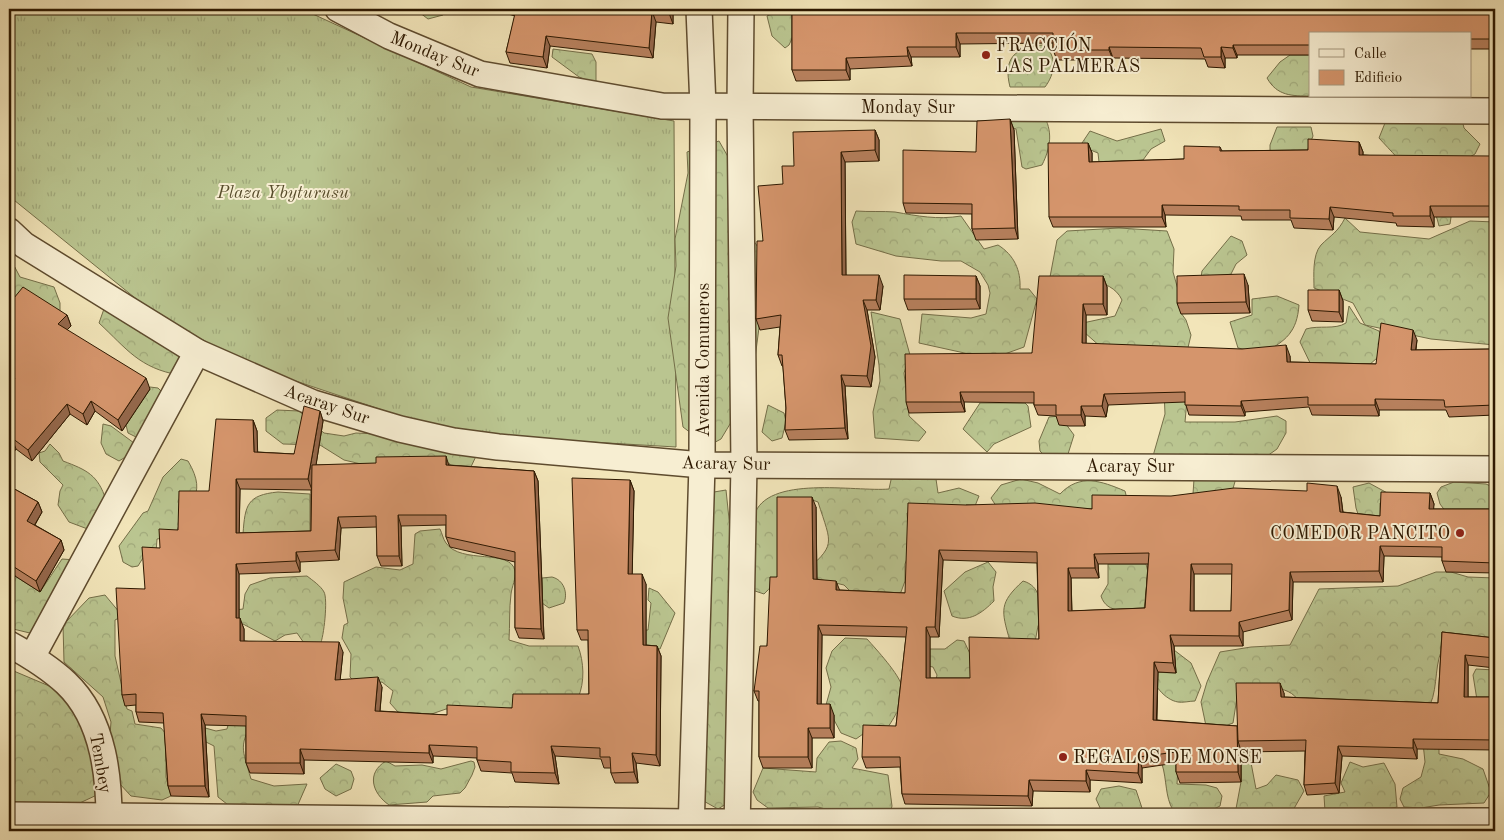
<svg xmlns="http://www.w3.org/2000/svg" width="1504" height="840" font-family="'Old Standard TT',serif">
	<defs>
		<pattern id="grass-tufts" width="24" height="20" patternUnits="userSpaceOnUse" patternTransform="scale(1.25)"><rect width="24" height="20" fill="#bac590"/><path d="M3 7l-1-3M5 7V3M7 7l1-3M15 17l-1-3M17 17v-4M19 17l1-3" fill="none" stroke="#a0a87a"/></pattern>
		<pattern id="forest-crowns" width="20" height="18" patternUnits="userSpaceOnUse" patternTransform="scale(1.25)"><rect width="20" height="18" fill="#bac590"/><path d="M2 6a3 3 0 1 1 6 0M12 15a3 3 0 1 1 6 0" fill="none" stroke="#a0a87a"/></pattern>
	</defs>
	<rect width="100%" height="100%" fill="#f2e5b9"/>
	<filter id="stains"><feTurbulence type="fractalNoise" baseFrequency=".004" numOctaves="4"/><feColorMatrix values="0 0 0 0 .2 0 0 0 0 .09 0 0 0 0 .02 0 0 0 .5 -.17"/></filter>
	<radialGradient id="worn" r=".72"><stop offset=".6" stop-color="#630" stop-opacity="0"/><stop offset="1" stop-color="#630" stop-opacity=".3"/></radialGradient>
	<polygon fill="url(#grass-tufts)" stroke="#746e48" points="19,9 302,9 471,87 674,121 676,447 454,434 197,348 9,196 9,18"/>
	<g fill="url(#forest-crowns)" stroke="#746e48">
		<polygon points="415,9 445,9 443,15 428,19"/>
		<polygon points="781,9 805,11 789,45 785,48 772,36 767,16"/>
		<path d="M1043 45C1058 55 1055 74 1045 87H1010C1003 59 1014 47 1043 45Z"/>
		<polygon points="553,49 592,54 596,62 596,84 579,77 552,57"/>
		<path d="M1290 55H1310V96C1292 96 1277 96 1267 78L1280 62Z"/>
		<path d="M1007 108 1043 114C1053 131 1051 147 1042 165L1026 169 1022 167 1016 129 1010 127Z"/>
		<path d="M1460 111 1464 128 1480 144 1475 154 1459 163 1450 224 1439 226C1432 193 1402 163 1379 138L1387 118Z"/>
		<polygon points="1277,127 1311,127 1313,136 1307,151 1270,153 1270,145"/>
		<polygon points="1161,129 1165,141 1151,149 1143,160 1099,162 1098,153 1080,146 1090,131 1117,141"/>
		<polygon points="719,141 731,162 741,221 761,252 760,320 751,389 721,439 708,446 683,427 668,318 676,266 675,239 688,173 687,152"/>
		<path d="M856 211C869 212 883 211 895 212 918 216 937 220 961 216L984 249 998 245C1014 255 1021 270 1020 289H1029L1037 299 1024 347 1002 355 969 354 919 343 922 314 971 318 986 314 990 293 988 285 980 272 961 261H941L896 256 856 244 852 222Z"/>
		<path d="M1345 218 1360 232 1429 239 1470 221 1495 222V345L1431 339 1365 325 1353 303 1314 288C1314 276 1312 255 1321 245 1331 235 1338 232 1345 218Z"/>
		<path d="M1119 228 1167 231 1174 249 1173 272 1181 300V313L1186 320 1191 335 1185 360 1102 348 1084 332 1069 326 1115 316 1122 300C1111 276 1073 279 1050 277L1057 240 1067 231Z"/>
		<polygon points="1231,236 1242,241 1247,255 1236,264 1230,276 1200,284 1202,271"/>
		<polygon points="9,256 20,277 54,287 60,303 60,314 9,303"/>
		<path d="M1277 296 1299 305C1297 332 1286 341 1263 353L1238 348 1230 322 1252 315V299Z"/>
		<path d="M105 306 190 348 179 375C139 368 127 349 99 323Z"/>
		<path d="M1349 306 1360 323 1379 331 1384 343 1377 358 1368 366 1313 369 1300 342 1306 329C1319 325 1335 330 1346 323Z"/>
		<polygon points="871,312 900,319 910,355 904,373 909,416 926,432 919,441 875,438 873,412 880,381 879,365"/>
		<polygon points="1189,378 1185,422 1235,422 1277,416 1286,421 1286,433 1277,449 1236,478 1232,492 1193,494 1194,479 1153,456 1165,414 1164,390"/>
		<polygon points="150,387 158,388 161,391 159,400 140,439 128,433 126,425"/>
		<polygon points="980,403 1025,403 1028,406 1031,427 994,444 987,452 963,429"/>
		<polygon points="768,405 784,413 786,422 782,438 772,441 762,432"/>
		<polygon points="277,410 299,411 324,433 344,436 356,433 401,435 478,452 469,471 454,472 449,463 361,464 344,460 320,445 283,444 266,431 266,418"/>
		<polygon points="1060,416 1074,435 1068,454 1045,456 1040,451 1039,441 1049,417"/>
		<polygon points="103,424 111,426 134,443 132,453 119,461 106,454 101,443"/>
		<path d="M50 444 59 453 63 461C87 470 98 475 106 500L93 531 69 522 58 505 60 491 63 485 40 462 39 453 45 451Z"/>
		<path d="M896 457 935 472 938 493 959 488 979 496 975 506 929 507 907 513 910 551 905 564V581L901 592 890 598 851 592 844 585 801 575C837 544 832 546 818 502L807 498C796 530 789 571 764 594L752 590C752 571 750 533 754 516 766 474 856 492 889 489Z"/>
		<path d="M181 459 188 461C210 498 185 503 175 536L157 539 156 553H146L138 566 132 567 123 562 119 546 143 513 148 511 163 477Z"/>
		<path d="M1021 479 1038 483 1060 494C1080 473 1101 481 1125 491L1127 499 1089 511 1000 512 991 498 1001 485Z"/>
		<polygon points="1454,482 1486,484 1495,488 1495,513 1446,512 1440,504 1437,493 1441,487"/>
		<polygon points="1369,483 1391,495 1380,503 1380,516 1360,520 1356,508 1353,487"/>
		<polygon points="726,490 733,557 726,804 718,809 682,789 702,494"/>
		<path d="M278 492 310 494V533L243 534C245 505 247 495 278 492Z"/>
		<path d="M440 529C442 533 443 539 446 543 461 565 511 548 515 571 516 579 512 586 511 594 509 609 510 625 509 640L529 646H578C584 662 585 682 578 698L513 711 446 709 426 716H411L398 712 390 703 393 691 382 682 359 686 350 677 351 654 342 638 344 625 348 623 343 598 344 582 376 567 400 570 413 564 415 534 420 531Z"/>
		<polygon points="62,559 76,560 34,634 9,628 9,580 11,582 15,576 40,592"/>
		<path d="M988 562 996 572 993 587 994 601C982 613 969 623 952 616L944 591 965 572Z"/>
		<path d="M1108 564H1146L1148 572 1144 610C1128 610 1107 615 1101 596L1108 584Z"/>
		<path d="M1436 572H1451L1468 577 1495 578V637L1476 643 1446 642C1433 661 1439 685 1430 705L1300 703C1288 681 1259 689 1238 691L1233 723 1223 727 1206 726 1201 702 1207 682 1220 652 1251 647 1290 645 1319 589 1398 586Z"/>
		<path d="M307 576C312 580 321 586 324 592 328 599 324 637 320 645L304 643 297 633 285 635 275 641 243 624H225L227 611 243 609 245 594 250 585 270 578Z"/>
		<path d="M552 577C564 580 568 593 564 603L549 608 542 603V578Z"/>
		<path d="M1023 581C1041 586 1040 603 1042 619L1038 626 1035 642 1010 641C1001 610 999 603 1023 581Z"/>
		<polygon points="649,588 658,592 675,613 660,649 650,650 611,632 648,630 651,603 648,600"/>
		<polygon points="105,595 120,613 121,617 115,620 115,656 127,709 132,711 135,724 161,728 166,734 166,777 171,796 162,800 131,796 119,783 109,747 111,722 103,697 64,662 63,625 89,598"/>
		<path d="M845 638 867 639C876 649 900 675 902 687 905 702 894 718 886 730L863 734 856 739 841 733 826 705 831 687 826 668 832 651Z"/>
		<polygon points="957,640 964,641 973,660 970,684 935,684 937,675 933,667 911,663 904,653 918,649 945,649"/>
		<path d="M1174 650 1191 663 1201 686 1195 701C1190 701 1182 703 1178 702 1165 700 1152 684 1151 672L1176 673Z"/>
		<polygon points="9,669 54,688 85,715 99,794 69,808 9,808"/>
		<polygon points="1476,669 1495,670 1495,702 1477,700 1473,675"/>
		<path d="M256 716C238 746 242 748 251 779L274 786 307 784 296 809 232 808 218 797 214 746 204 741 191 724 216 731 227 729 228 725Z"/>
		<path d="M1180 732 1177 784 1206 785 1217 788 1222 796 1220 806 1208 812 1173 810C1165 797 1167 780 1162 764Z"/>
		<polygon points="1439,740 1439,754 1463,759 1483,769 1491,792 1484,803 1439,805 1421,808 1404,807 1400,799 1403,788 1421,777 1425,762 1423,743"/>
		<polygon points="841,741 856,748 858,759 852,768 888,775 892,806 890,814 837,812 818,807 768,808 757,800 753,792 763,768 816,772 817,758 829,742"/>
		<polygon points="1241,752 1249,752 1256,789 1267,785 1276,775 1298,780 1304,791 1292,812 1235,814 1241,782"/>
		<path d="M386 761 395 766 422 765 441 769 471 761 474 762 475 767 472 775 465 788 460 793 433 796 427 802 389 805C372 793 366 773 386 761Z"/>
		<polygon points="1350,762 1363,767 1384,763 1395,784 1397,807 1381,811 1325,811 1324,796 1345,792 1341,783"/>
		<polygon points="336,764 351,771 354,779 351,789 336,796 325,789 320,778"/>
		<polygon points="1119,786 1136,790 1142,808 1136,811 1101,810 1096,799 1101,789"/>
	</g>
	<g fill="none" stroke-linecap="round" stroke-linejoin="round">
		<g stroke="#5e4b2e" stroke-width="28">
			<g id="street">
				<polyline points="338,9 389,36 480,74 662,106 1495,111"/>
				<polyline points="9,231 24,245 197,352 313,403 400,429 453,441 498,447 702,465 1495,469"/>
				<path d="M9 644C29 655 49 667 66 683 105 720 110 781 109 831"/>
				<polyline points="32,657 197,352"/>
				<polyline points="9,815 691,822 1495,821"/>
				<polyline points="691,831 702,465 703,107 699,9"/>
				<polyline points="737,831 744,464 740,106 741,9"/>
			</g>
		</g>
		<use href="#street" stroke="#f7eed2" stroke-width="25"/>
	</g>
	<g fill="#b7805d" stroke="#2d1800" fill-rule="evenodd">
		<polygon points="492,9 673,9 673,24 656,22 653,58 550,46 547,68 510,63 506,52 515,16"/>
		<polygon points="792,9 922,9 922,10 1495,9 1495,49 1470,49 1470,34 1310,34 1310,55 1237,55 1237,58 1225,58 1225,68 1208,67 1205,59 1113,58 1113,60 1057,60 1053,50 1053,43 960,44 960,57 911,57 912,66 850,69 850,80 796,81 792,70"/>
		<polygon points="1010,119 1014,130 1018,239 976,240 972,229 972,214 906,213 903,203 976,152"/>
		<polygon points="875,130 879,140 879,161 845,162 846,275 883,286 880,310 867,310 875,357 871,387 845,386 848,439 789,440 785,430 786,408 783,366 782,366 778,355 780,327 760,330 756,319 763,241 783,184 794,166"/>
		<polygon points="1359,142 1363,152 1363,155 1495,165 1495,217 1434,217 1434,227 1397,226 1396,223 1334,217 1333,230 1294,228 1291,220 1242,220 1241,216 1165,215 1166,227 1053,227 1049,217 1088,143 1092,153 1092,162 1184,159 1220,147 1222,151 1308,150"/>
		<polygon points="976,276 980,286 980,309 908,310 904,299"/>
		<polygon points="1103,276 1107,287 1107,315 1086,315 1086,344 1290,356 1290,362 1376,364 1417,340 1416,350 1495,349 1495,415 1449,417 1446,410 1379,410 1379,416 1312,415 1309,407 1245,412 1245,416 1189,415 1185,402 1108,405 1106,417 1085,416 1085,426 1069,426 1059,425 1056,416 1038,415 1034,405 1034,403 964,402 965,412 909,413 906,402 1032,353"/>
		<polygon points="1248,285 1250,313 1181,314 1177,303"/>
		<polygon points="1339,290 1343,301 1343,322 1312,321 1308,310"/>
		<polygon points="9,304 67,315 71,326 67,330 150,389 122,431 95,411 87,425 70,414 32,461 16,449 9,458 9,387 12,382 9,379"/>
		<path d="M320 411 323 421 316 465H449L534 471 538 481 544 639 519 638 515 628V562L450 547 446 537V525L401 526 402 566H381L377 556V527L341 528 339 560 300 562V572L239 574V618L244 629V641L343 652 340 680 382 687 380 711 447 715 512 708 589 694 588 640H581L577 630 630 480 634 491 632 574 646 584V645L657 646 661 656 660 766 636 763 638 783H615L611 773V768H604L601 759 555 756 559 784 515 782 512 773 481 771 477 760V758L433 756V763L304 760V774L250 773 246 763V726L205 725 209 797 171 796 168 786 164 723 139 722 136 712V705L125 706 122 695 145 589 160 548 178 530 209 491 253 420 257 431V452L294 454ZM240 489 311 490V531L239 533Z"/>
		<polygon points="9,486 38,502 42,512 35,525 61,540 64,550 40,592 15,576 11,582 9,580"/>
		<path d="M1430 493 1434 504 1433 509H1495V573L1446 572 1442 561V557L1384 556 1383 582H1293L1292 620 1243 632V646H1174L1176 673 1158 672 1157 720 1237 726 1284 693V697L1438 703 1442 632 1495 638V668L1468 665V697H1495V750L1417 749V759L1342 756 1339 793 1307 795 1304 785 1305 751 1241 752V751V782L1180 783 1176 772V763L1142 768V783L1090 780V792L1033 791 1032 806 905 804 902 794 900 767 866 768 862 757 896 726 906 637 822 635 821 704 834 715V738H812V768H763L759 757V701H758L754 691 767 646 777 577 816 507 817 580 840 590 905 593 966 505 1092 509 1341 497 1343 512 1380 516ZM943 560 1037 563 1039 639 970 678H930V637H939ZM1098 564H1148L1145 608 1072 611 1071 578H1099ZM1194 574H1232L1231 611H1194Z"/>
	</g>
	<g fill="#95684c" stroke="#2d1800">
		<polygon points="669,9 673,9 673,24 669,13"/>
		<polygon points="652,11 656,22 653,58 649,48"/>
		<polygon points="956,33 960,44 960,57 956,47"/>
		<polygon points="546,36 550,46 547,68 543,57"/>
		<polygon points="1233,45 1237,55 1237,58 1233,48"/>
		<polygon points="907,47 911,57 912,66 908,56"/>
		<polygon points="1109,47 1113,58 1113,60 1109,50"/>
		<polygon points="1221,47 1225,58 1225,68 1221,57"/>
		<polygon points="846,58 850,69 850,80 846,70"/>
		<polygon points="1010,119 1014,130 1018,239 1015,228"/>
		<polygon points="875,130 879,140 879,161 875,150"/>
		<polygon points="1359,142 1363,152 1362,166 1359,155"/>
		<polygon points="1088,143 1092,153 1092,173 1089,162"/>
		<polygon points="841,152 845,162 846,286 842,275"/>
		<polygon points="1492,156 1495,166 1492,165"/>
		<polygon points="1162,205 1165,215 1166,227 1162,217"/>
		<polygon points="1430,206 1434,217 1434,227 1430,216"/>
		<polygon points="1330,207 1334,217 1333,230 1329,219"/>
		<polygon points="1244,274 1248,285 1250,313 1246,302"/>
		<polygon points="879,275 883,286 880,310 876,300"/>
		<polygon points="976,276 980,286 980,309 976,299"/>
		<polygon points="1103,276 1107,287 1107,315 1103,304"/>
		<polygon points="1339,290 1343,301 1343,322 1339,312"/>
		<polygon points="863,300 867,310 875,357 871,387 867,376"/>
		<polygon points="1083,304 1086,315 1086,354 1082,343"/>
		<polygon points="67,315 71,326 62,335 58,324"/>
		<polygon points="1413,330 1417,340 1414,361 1411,350"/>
		<polygon points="1286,345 1290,356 1291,373 1287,362"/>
		<polygon points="841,375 845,386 848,439 845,428"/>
		<polygon points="146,378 150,389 122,431 118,420"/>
		<polygon points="960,392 964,402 965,412 961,402"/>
		<polygon points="1104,394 1108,405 1106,417 1102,406"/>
		<polygon points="1375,399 1379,410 1379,416 1375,405"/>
		<polygon points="91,401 95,411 87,425 83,414"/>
		<polygon points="1241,401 1245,412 1245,416 1241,406"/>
		<polygon points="67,404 70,414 32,461 28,450"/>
		<polygon points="1081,406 1085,416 1085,426 1081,415"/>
		<polygon points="320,411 323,421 312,490 308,479"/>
		<polygon points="253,420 257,431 258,463 254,452"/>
		<polygon points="12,438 16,449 9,458 9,442"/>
		<polygon points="446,456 449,466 446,465"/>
		<polygon points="534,471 538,481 544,639 541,629"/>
		<polygon points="236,479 240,489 239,544 236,533"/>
		<polygon points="630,480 634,491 632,584 628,574"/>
		<polygon points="1337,486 1341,497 1344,522 1340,512"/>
		<polygon points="1430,493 1434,504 1433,519 1429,509"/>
		<polygon points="812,497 816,507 817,590 813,579"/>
		<polygon points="38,502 42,512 31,531 27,521"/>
		<polygon points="398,515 401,526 402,566 399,556"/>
		<polygon points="338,517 341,528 339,560 335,550"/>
		<polygon points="61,540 64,550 40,592 36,581"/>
		<polygon points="1380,546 1384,556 1383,582 1379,571"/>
		<polygon points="939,550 943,560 939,637 935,627"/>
		<polygon points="296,552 300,562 300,572 296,561"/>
		<polygon points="1094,554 1098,564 1099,578 1095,568"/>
		<polygon points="236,564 239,574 239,629 236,618"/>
		<polygon points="1191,564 1194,574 1194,622 1190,611"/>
		<polygon points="11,565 15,576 11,582 9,576 9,569"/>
		<polygon points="1068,568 1071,578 1072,621 1068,611"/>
		<polygon points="1290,572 1293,582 1292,620 1289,610"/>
		<polygon points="642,574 646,584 646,656 643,645"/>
		<polygon points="836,581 840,591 836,590"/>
		<polygon points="240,618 244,629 244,651 240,641"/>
		<polygon points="1239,622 1243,632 1243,646 1239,636"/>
		<polygon points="818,625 822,635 821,715 817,704"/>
		<polygon points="926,627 930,637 930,689 926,678"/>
		<polygon points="1170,635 1174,646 1176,673 1173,663"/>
		<polygon points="339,642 343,652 339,691 335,680"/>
		<polygon points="657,646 661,656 660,766 656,755"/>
		<polygon points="1465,655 1468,665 1468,707 1464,697"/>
		<polygon points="1154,662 1158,672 1156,731 1153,720"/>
		<polygon points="378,677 382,687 379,721 375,711"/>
		<polygon points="1280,683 1284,693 1285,707 1281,697"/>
		<polygon points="830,704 834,715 834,738 830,728"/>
		<polygon points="201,714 205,725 209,797 205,786"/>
		<polygon points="1237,726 1238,741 1241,751 1241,782 1238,772"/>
		<polygon points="808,728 812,738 812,768 808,757"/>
		<polygon points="1413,739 1417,749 1417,759 1413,748"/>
		<polygon points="429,745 433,756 433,763 429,753"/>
		<polygon points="551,746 555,756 559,784 555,773"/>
		<polygon points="1338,746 1342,756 1339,793 1335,783"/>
		<polygon points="300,749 304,760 304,774 300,763"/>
		<polygon points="632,753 636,763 638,783 634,772"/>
		<polygon points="1139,757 1142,768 1142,783 1138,773"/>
		<polygon points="1086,770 1090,780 1090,792 1086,781"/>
		<polygon points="1029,780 1033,791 1032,806 1028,796"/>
	</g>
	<g fill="#d5956c" stroke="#2d1800" fill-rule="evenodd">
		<polygon points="516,9 669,9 669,13 652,11 649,48 546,36 543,57 506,52"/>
		<polygon points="792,9 918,9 918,10 973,11 973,9 1223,9 1258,10 1258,9 1495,9 1495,39 1470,39 1470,34 1310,34 1310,45 1233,45 1233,48 1221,47 1221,57 1204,57 1201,48 1109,47 1109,50 1053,50 1053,33 956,33 956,47 907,47 908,56 846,58 846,70 792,70"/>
		<polygon points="1010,119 1015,228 972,229 972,204 903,203 903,150 976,152 977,121"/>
		<polygon points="875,130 875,150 841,152 842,275 879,275 876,300 863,300 871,346 867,376 841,375 845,428 785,430 786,408 782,355 778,355 781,315 756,319 757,241 763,241 758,186 783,184 782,166 794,166 793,132"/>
		<polygon points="1308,139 1359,142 1359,155 1492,156 1492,165 1495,165 1495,206 1430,206 1430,216 1393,216 1393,213 1330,207 1329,219 1290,218 1290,210 1239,210 1239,206 1162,205 1162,217 1049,217 1048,143 1088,143 1089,162 1184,159 1184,146 1220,147 1220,151 1308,150"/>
		<polygon points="1244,274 1246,302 1177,303 1177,276"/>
		<polygon points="904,275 976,276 976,299 904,299"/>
		<polygon points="1039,276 1103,276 1103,304 1083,304 1082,343 1242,349 1286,345 1287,362 1376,364 1381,323 1413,330 1411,350 1495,349 1495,405 1445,407 1444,400 1375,399 1375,405 1308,405 1308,397 1241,401 1241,406 1185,405 1185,392 1104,394 1102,406 1081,406 1081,415 1056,415 1056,405 1034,405 1034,392 960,392 961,402 906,402 905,354 1032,353"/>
		<polygon points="23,287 67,315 58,324 146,378 118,420 91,401 83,414 67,404 28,450 12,438 9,442 9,387 15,378 9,372 9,304"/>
		<polygon points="1308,290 1339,290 1339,312 1308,310"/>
		<polygon points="304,406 320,411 308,479 236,479 236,533 311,531 312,465 376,463 376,457 446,456 446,465 534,471 541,629 515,628 515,552 446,537 446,515 398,515 399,556 377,556 376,516 338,517 335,550 296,552 296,561 236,564 236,618 240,618 240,641 339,642 335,680 378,677 375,711 447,715 447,705 512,708 513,694 589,694 588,630 577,630 572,478 630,480 628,574 642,574 643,645 657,646 656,755 632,753 634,772 611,773 610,757 600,757 600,748 551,746 555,773 511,772 511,762 477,760 477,747 429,745 429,753 300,749 300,763 246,763 246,716 201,714 205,786 168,786 163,713 136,712 136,694 122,695 116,588 145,589 142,547 160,548 159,529 178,530 179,491 209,491 216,419 253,420 254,452 294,454"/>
		<path d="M1307 483 1337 486 1340 512 1380 516 1381 492 1430 493 1429 509H1495V563L1442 561V547L1380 546 1379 571 1290 572 1289 610 1239 622V636L1170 635 1173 663 1154 662 1153 720 1237 726 1238 772H1176V752L1139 757 1138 773 1086 770V781L1029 780 1028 796 902 794 900 757H862L863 725 896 726 907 627 818 625 817 704H830V728H808V757H759V691H754L760 646H767L770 577H777V497H812L813 579 836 581V590L905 593 908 503 966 505 1035 503 1092 509V495L1171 496 1234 488 1307 491ZM939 550 1037 552 1039 639 969 637 970 678H926V627H935ZM1149 553 1145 608 1068 611V568H1095L1094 554ZM1191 564H1232L1231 611H1190Z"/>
		<polygon points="9,486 38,502 27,521 61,540 36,581 11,565 9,569"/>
		<polygon points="1442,632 1495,638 1495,658 1465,655 1464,697 1495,697 1495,740 1413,739 1413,748 1338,746 1335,783 1304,785 1306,740 1238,741 1236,683 1280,683 1281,697 1438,703"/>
	</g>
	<g fill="#8f2418" stroke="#f7eed2" stroke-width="2">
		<circle cx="986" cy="55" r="5"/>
		<circle cx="1460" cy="533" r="5"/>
		<circle cx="1063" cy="757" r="5"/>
	</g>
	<g text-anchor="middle" stroke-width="4" stroke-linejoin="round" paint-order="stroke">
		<g font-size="18" fill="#2d1800" stroke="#f7eed2" text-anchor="start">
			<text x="996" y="51">FRACCIÓN<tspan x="996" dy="21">LAS PALMERAS</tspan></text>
			<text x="1450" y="539" text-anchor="end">COMEDOR PANCITO</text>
			<text x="1073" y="763">REGALOS DE MONSE</text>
		</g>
		<g font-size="18" fill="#2d1800" stroke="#f7eed2">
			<text transform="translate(435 54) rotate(22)" y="6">Monday Sur</text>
			<text x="908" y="113">Monday Sur</text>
			<text transform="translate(703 360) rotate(-90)" y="6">Avenida Comuneros</text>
			<text transform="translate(327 404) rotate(19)" y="6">Acaray Sur</text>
			<text transform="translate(726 463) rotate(1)" y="6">Acaray Sur</text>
			<text x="1130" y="472">Acaray Sur</text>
			<text transform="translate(101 763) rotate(80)" y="6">Tembey</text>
		</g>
		<g font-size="18" font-style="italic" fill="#574c2b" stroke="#f7eed2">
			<text x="283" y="198">Plaza Ybyturusu</text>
		</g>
	</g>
	<rect width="1504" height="840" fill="none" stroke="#f2e5b9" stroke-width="30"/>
	<rect x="10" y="10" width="1484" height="820" fill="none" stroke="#2d1800" stroke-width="2.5"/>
	<rect x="15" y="15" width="1474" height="810" fill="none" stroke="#2d1800"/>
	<rect x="1309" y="32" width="162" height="65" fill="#f7eed2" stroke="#a6987e"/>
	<rect x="1319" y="49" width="25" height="8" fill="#f7eed2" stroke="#a6987e"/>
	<text x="1354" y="58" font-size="15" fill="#2d1800">Calle</text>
	<rect x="1319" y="70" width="25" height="15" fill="#d5956c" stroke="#a6987e"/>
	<text x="1354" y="82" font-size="15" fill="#2d1800">Edificio</text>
	<rect width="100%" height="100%" filter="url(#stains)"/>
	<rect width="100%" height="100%" fill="url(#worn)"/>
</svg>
